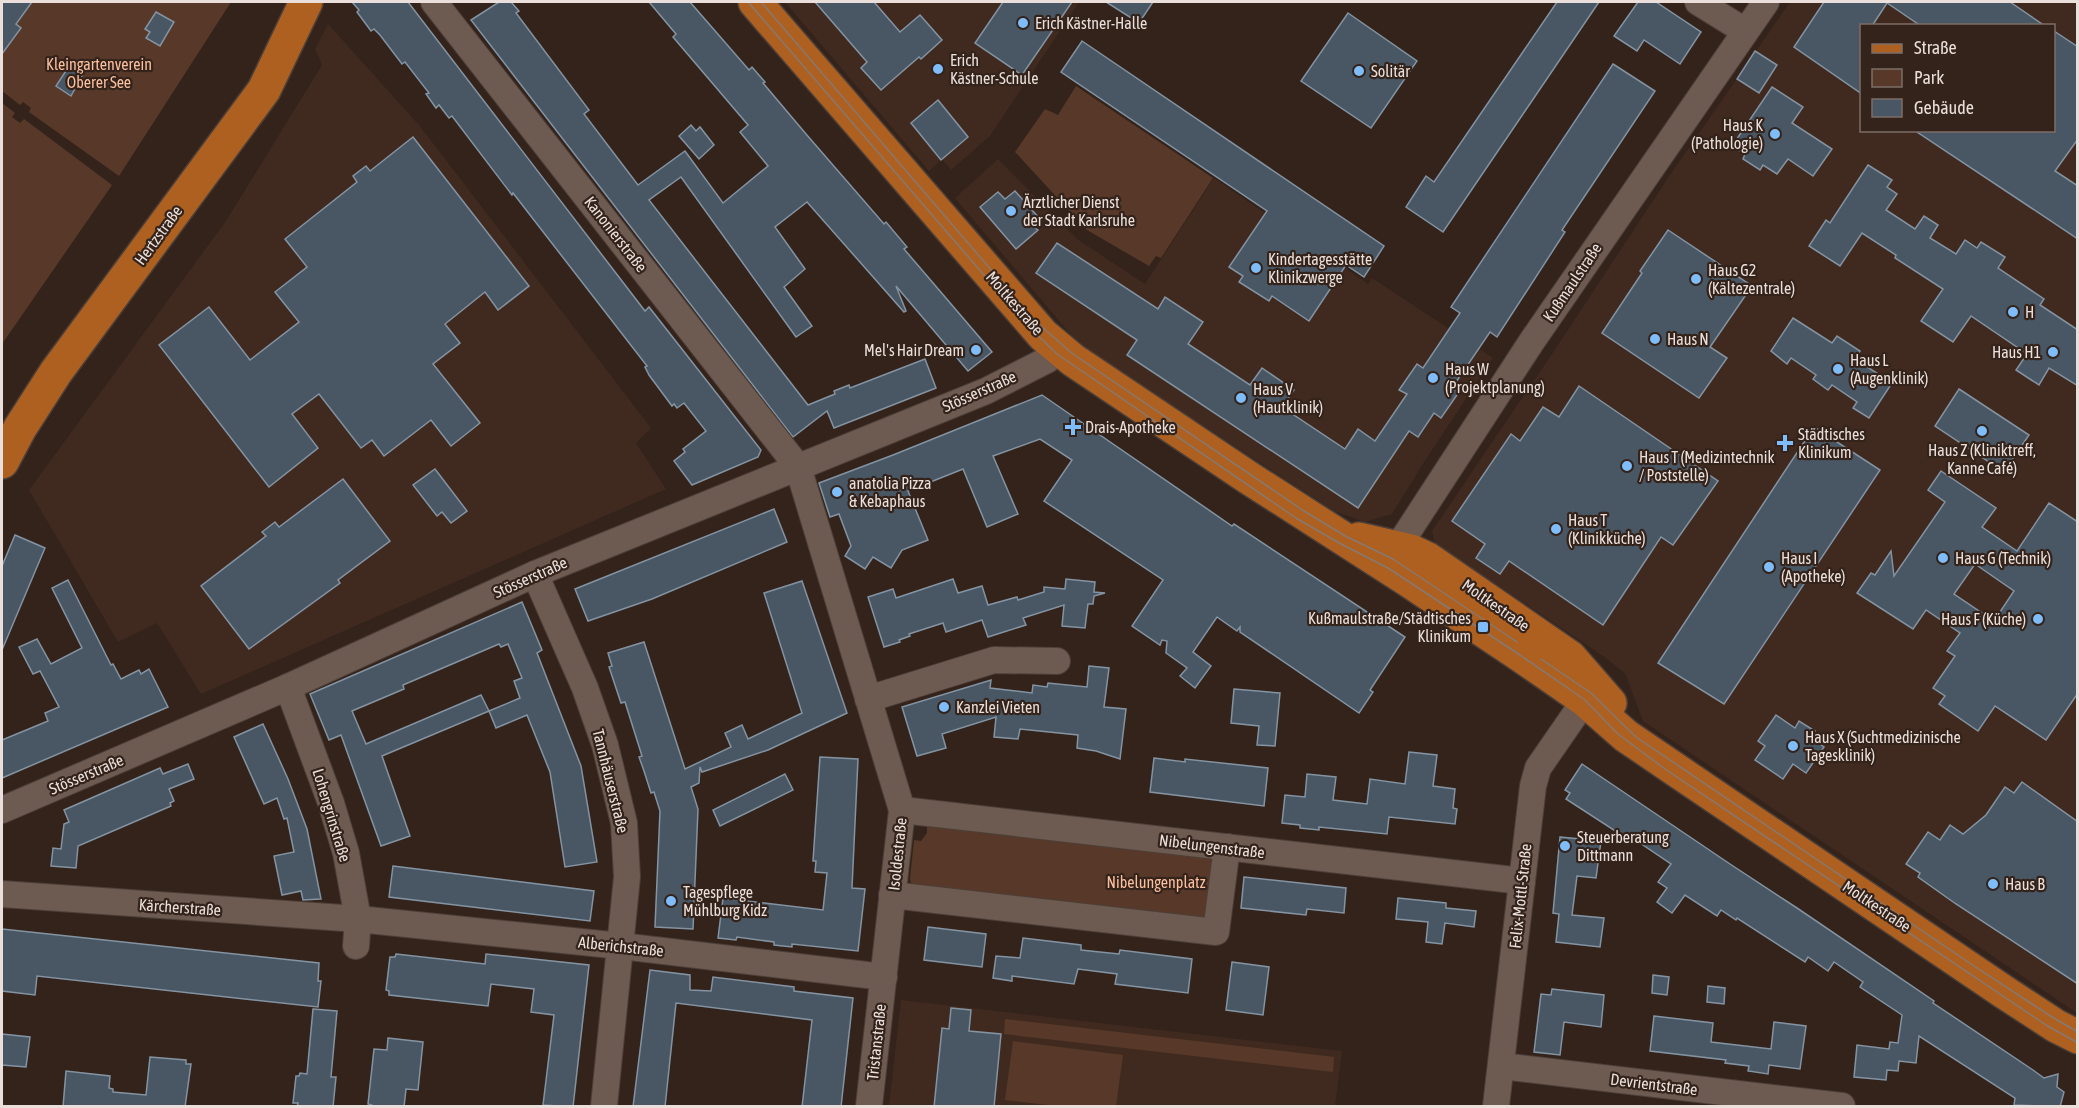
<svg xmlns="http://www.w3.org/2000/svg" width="2079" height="1108" font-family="'Asap Condensed',sans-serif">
	<rect width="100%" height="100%" fill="#33231b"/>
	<g fill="#402a1f" fill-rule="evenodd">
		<polygon points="785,2 1079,2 990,136 951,170 942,159 929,171"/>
		<path d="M1790 2H2077V1013L1643 721 1625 673 1603 656 1435 543 1432 531 1552 354 1670 175ZM1862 26H2054V130H1862Z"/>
		<polygon points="328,24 419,125 651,428 636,443 666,489 201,694 157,623 118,642 29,490 226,221 322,65 315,49"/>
		<polygon points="998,159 1077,239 1145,284 1214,178 1368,284 1372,278 1493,358 1426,459 1392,514 1365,522 1334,511 1098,357 1072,336 955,198"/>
		<polygon points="901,1000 1342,1051 1335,1106 889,1106"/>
	</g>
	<g fill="#583929">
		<polygon points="2,2 231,2 119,176 29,112 31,108 23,102 20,105 2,91"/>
		<polygon points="1076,86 1213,178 1161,258 1156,256 1149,266 1087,230 1015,152 1045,109 1058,115"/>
		<polygon points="2,103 15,113 12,117 20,123 24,119 112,185 2,344"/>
		<polygon points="927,821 1206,852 1214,859 1210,913 1204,920 912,886 910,879 914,840 921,841 927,833"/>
		<polygon points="1005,1019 1334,1057 1333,1072 1004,1034"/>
		<polygon points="1013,1041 1123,1055 1116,1106 1057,1106 1005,1100"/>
	</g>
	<g fill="#495765" stroke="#8493a2" stroke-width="1.5" fill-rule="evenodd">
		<polygon points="2,2 32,2 16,24 21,28 2,54"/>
		<polygon points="352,2 408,2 645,311 649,307 761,450 758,457 692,485 674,461 685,452 683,449 706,431 684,403 677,408 674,404 672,406 649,375 645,367 647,366 513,193 512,195 452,116 449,118 439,105 436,108 426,94 429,93 405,62 402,64 380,35 374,29 371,31 357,12 359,10"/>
		<polygon points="499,2 511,2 519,11 516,13 589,110 584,114 638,185 685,151 723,203 768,166 740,132 748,125 673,37 676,34 649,2 690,2 749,70 752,67 765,82 763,83 806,134 884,224 886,222 907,247 904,249 992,352 968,371 896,286 906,311 904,312 807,202 775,227 805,269 784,287 812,326 796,337 681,177 649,200 808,405 835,394 834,391 849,385 850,388 925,359 936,388 834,428 827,411 793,437 471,20"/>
		<polygon points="815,2 874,2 900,32 920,15 942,40 921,59 919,57 881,90 861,68 867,62"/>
		<polygon points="1003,2 1072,2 1022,75 975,43"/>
		<polygon points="1106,2 1153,2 1139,23"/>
		<polygon points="1557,2 1599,2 1443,232 1406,207 1426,176 1434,182"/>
		<polygon points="1638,2 1656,2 1701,32 1680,64 1644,40 1637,51 1614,36"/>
		<polygon points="1824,2 2010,2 2045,26 1921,26 1887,3 1872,26 1862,26 1862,94 1794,47"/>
		<polygon points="156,12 174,22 160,46 146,38 150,32 145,29"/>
		<polygon points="1348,13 1417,61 1371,128 1301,81"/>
		<polygon points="2054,31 2078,47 2078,139 2055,171 2078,186 2078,239 1914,130 2054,130"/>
		<polygon points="1082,41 1384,246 1364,277 1346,265 1309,321 1272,296 1269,301 1239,282 1243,276 1229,267 1267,211 1061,72"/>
		<polygon points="1755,51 1777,65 1759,93 1737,79"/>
		<polygon points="71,63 84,72 71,96 56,86"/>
		<polygon points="1613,64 1655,91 1562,230 1565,232 1497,337 1490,332 1452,388 1459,392 1441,418 1434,413 1418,437 1409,431 1358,508 1127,355 1137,340 1036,273 1057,243 1158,309 1165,297 1203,322 1188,344 1250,385 1262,368 1294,390 1282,407 1345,449 1358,429 1375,441 1407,394 1399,390 1417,364 1423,368 1460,313 1451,307"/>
		<polygon points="1772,87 1803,107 1792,123 1832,149 1813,176 1788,159 1777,174 1763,165 1760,170 1743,159 1745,154 1732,146"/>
		<polygon points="938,100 968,137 941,160 911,123"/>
		<polygon points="691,125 696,131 700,127 714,145 699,159 679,136"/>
		<polygon points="413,137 529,286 498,310 485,292 445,324 460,343 433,364 480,423 451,446 431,420 384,456 372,440 361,448 319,394 292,414 318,448 269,487 159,345 209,307 250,360 299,322 275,292 307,267 285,239 357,182 353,176 366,166 370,171"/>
		<polygon points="1868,165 1892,180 1887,187 1897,194 1886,210 1915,229 1924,216 1938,225 1930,238 1956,254 1965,240 1977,248 1981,242 2005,257 1998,268 2044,299 2040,305 2078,330 2078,386 2049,368 2039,385 2016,370 2027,354 1971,316 1953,342 1921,321 1943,289 1895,258 1896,255 1862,233 1840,266 1809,246 1826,220 1830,223"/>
		<polygon points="1015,191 1040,219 1032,226 1038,230 1016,249 980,207 998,192 1005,199"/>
		<polygon points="1668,230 1752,286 1710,347 1727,358 1699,398 1602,333 1642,273 1640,271"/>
		<polygon points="1793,318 1832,343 1837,336 1860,351 1855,359 1892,383 1869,418 1853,408 1857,402 1832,385 1828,390 1813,379 1816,375 1791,358 1787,364 1771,351"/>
		<polygon points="1579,386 1718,481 1673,545 1661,537 1603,625 1509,561 1500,574 1476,558 1485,544 1452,521 1511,434 1520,441 1543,407 1559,417"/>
		<polygon points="1959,389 2029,435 2004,472 1935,426"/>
		<polygon points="1042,395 1232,526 1234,524 1405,637 1370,690 1373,692 1359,713 1240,632 1240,627 1237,631 1217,617 1193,652 1211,666 1195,688 1180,676 1187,668 1166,653 1167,641 1162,640 1160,645 1132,626 1163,580 1044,501 1072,460 1040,439 993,456 1018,514 987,527 963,469 908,491 928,540 902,550 891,568 873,557 865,569 845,556 851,546 839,514 830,517 819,483 893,455"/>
		<polygon points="1814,427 1880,470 1724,704 1658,663"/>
		<polygon points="435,469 467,511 451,523 442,512 437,516 413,485"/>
		<path d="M1941 471 1996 508 1982 527 2017 551 2049 503 2078 522V693L2046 740 1995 706 1978 731 1939 704 1945 696 1933 688 1955 656 1947 651 1960 633 1926 610 1913 629 1857 593 1871 573 1875 575 1891 551 1894 576 1945 502 1928 490ZM1975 564 2014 591 1994 621 1954 594Z"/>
		<polygon points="343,479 390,541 338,580 340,583 249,649 201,586 266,536 262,532 275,522 279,527"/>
		<polygon points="774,509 787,542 652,599 588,621 575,589"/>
		<polygon points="15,535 45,548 2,650 2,566"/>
		<polygon points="953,579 958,593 982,586 988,605 1017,597 1018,600 1044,592 1044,587 1065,589 1066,579 1095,582 1094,592 1105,593 1094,596 1093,604 1088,604 1085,628 1062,626 1064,605 1023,618 1026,625 988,637 982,620 946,632 943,623 909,634 910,636 899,640 900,642 884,647 868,597 893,589 896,598"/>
		<polygon points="68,580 111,665 113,664 121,679 139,670 141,674 149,669 168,707 2,778 2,740 48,721 45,713 59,707 40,671 33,674 19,647 37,639 51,664 82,648 52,588"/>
		<polygon points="802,581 847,713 768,750 702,772 700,767 699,783 691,787 698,809 693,929 655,927 660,811 654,792 651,793 644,771 639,757 642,756 625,702 621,703 609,667 612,666 608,653 644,642 685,769 731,747 725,733 742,725 748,739 802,713 764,593"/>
		<path d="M522 602 542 650 537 653 581 766 597 862 565 867 550 772 527 715 496 728 489 711 382 756 410 836 381 846 341 735 329 740 310 694ZM499 644 501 647 508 644 522 678 514 681 520 698 489 711 481 695 366 744 352 711 404 689 403 685Z"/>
		<polygon points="1089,666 1109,668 1104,707 1126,709 1120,759 1096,751 1077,748 1078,735 1020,729 1018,739 994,737 996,717 942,734 946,748 917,756 902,707 991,680 990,688 1032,693 1033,685 1047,687 1048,683 1087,687"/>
		<polygon points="1234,689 1280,693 1275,746 1257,745 1259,726 1231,723"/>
		<polygon points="1776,715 1795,728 1799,721 1815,731 1811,738 1824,747 1806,773 1793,764 1783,779 1755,760 1765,746 1758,741"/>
		<polygon points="263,724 288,779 307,829 321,899 303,900 301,891 282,895 274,856 294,852 287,818 284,819 277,798 264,804 234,737"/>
		<polygon points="1409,752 1437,755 1433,786 1455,789 1453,808 1457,809 1455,824 1389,817 1387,834 1319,827 1319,830 1300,828 1300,825 1282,823 1285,795 1305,797 1307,774 1336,777 1333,800 1367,804 1370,779 1405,784"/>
		<polygon points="820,757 858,759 852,888 865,889 858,951 792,944 792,947 774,945 774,942 737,937 736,940 718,938 723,898 823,910 827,873 815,872 816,861 813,861"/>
		<polygon points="1154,758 1185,762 1185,759 1268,768 1264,806 1150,792"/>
		<polygon points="188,764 194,779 169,789 174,801 170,803 171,806 78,846 76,868 51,866 53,848 61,849 64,824 69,822 64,810 160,768 163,774"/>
		<polygon points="1582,764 1730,864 1797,908 1934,1001 1933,1003 2033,1070 2044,1078 2058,1074 2057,1087 2064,1092 2060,1107 2014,1105 2015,1098 1919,1036 1916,1063 1899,1061 1898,1071 1887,1070 1886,1080 1854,1077 1857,1045 1889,1049 1890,1042 1898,1043 1902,1015 1860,987 1863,982 1834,962 1828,971 1808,957 1805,962 1737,918 1736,920 1721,910 1717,916 1685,895 1672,913 1657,902 1667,888 1658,882 1671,864 1628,835 1626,838 1566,799 1570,793 1565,790"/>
		<polygon points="785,774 793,790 720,826 713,810"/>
		<polygon points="2022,782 2078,822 2078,984 1956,904 1918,877 1920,873 1906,864 1928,832 1940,840 1950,825 1963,834 1986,815 2005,787 2014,793"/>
		<polygon points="1560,837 1601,841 1596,878 1577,876 1572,915 1604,918 1600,947 1556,942 1559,914 1553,913"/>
		<polygon points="393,866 594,891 590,921 389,897"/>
		<polygon points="1244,877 1346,888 1344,913 1307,909 1306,915 1241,908"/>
		<polygon points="1398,898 1446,903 1446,908 1476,911 1474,927 1445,923 1442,944 1426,942 1428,922 1396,919"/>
		<polygon points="928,927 986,934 982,967 924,960"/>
		<polygon points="2,929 319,963 318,981 321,981 318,1007 37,976 35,995 2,991"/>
		<polygon points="1023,938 1081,945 1081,950 1119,954 1120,950 1192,959 1188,993 1115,984 1117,974 1078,969 1074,984 1012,976 1012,981 993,978 996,956 1020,958"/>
		<polygon points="396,954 485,964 486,954 589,965 573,1107 543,1105 554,1015 531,1012 534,989 491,984 488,1006 389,995 389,991 386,990 390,957 395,957"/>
		<polygon points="1232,962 1269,967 1263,1015 1226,1010"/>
		<polygon points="650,970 690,975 690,990 711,991 713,977 794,987 794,991 853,998 841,1107 802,1107 812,1020 676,1003 665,1107 633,1107"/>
		<polygon points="1653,975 1669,977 1667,995 1652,993"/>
		<polygon points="1708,986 1725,988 1724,1004 1707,1002"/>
		<polygon points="1552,989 1604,995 1601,1027 1564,1022 1560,1055 1534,1052 1541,994 1551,995"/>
		<polygon points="951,1008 971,1010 969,1031 1001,1034 994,1107 934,1107 942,1028 949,1029"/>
		<polygon points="313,1009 337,1011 331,1077 336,1077 333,1107 297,1107 298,1103 293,1103 296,1076 299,1076 300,1073 307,1074"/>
		<polygon points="1654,1016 1713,1023 1711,1042 1771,1049 1774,1022 1806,1026 1800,1069 1769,1065 1768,1074 1748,1071 1749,1066 1725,1063 1726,1060 1650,1051"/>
		<polygon points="2,1034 30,1037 26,1067 2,1065"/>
		<polygon points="388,1038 423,1042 418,1090 406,1089 404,1107 372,1107 372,1105 368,1104 374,1049 387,1050"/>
		<polygon points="150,1057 186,1060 186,1064 191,1064 185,1107 63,1107 66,1071 110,1076 109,1088 113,1089 113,1092 146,1095"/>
	</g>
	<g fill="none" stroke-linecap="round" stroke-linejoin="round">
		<g stroke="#4c3f38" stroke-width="28">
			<g id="minor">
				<polyline points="434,2 798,467 902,810 869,1106"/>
				<polyline points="1698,2 1745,31"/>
				<polyline points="1391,562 1405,536 1532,341 1766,2"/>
				<polyline points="535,574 585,688 605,745 624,823 627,877 604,1106"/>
				<polyline points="288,687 331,803 346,853 358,919 356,946"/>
				<polyline points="868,699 994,660 1057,661"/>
				<polyline points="2,810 288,687 535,574 986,391 1047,360 1061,350"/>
				<polyline points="902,810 1522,881"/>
				<polyline points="2,894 358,919 621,946 884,977"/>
				<polyline points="892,895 1216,932 1227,847"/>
				<polyline points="1501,1066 1842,1106"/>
				<polyline points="1496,1106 1533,786 1538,768 1585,700"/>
			</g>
		</g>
		<g stroke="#4c3f38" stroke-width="36">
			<g id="major">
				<polyline points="755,2 1043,335 1073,360 1249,478 1408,580 1520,655 1585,700 1626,736 1679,772 2004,992 2056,1026 2078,1037"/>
				<polyline points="2,462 20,428 56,372 264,90 306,2"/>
				<polyline points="1359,539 1411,551 1428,559 1570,657 1610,703"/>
			</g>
		</g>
		<use href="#minor" stroke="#6d5a51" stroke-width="26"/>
		<use href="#major" stroke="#ae6020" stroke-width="33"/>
		<g stroke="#867972" stroke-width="1.5">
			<polyline points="748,2 1029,327 1057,354 1296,518 1341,544 1388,568 1520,655 1585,700 1618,734 1665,769 2046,1025 2078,1043"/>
			<polyline points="761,2 1035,321 1073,354 1304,511 1347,537 1393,559 1517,642"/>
			<polyline points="1541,659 1591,693 1636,737 1974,966 2052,1017 2078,1032"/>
		</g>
	</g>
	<g fill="#7ebdf9" stroke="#33231b" stroke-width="2">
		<circle cx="1023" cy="23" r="6"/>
		<circle cx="938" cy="69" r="6"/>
		<circle cx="1359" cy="71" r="6"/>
		<circle cx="1775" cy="134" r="6"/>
		<circle cx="1011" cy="211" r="6"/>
		<circle cx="1256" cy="268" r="6"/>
		<circle cx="1696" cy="279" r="6"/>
		<circle cx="2013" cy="312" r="6"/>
		<circle cx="1655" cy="339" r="6"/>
		<circle cx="976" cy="350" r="6"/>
		<circle cx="2053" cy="352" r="6"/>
		<circle cx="1838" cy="369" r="6"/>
		<circle cx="1433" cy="378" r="6"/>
		<circle cx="1241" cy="398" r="6"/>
		<path d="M1070 418h6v6h6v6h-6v6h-6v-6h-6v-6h6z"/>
		<circle cx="1982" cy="431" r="6"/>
		<path d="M1782 434h6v6h6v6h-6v6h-6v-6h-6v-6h6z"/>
		<circle cx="1627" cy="466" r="6"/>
		<circle cx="837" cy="492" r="6"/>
		<circle cx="1556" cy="529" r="6"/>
		<circle cx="1943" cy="558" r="6"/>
		<circle cx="1769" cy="567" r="6"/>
		<circle cx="2038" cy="619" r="6"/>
		<rect x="1477" y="621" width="12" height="12" rx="3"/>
		<circle cx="944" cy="707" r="6"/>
		<circle cx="1793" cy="746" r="6"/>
		<circle cx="1565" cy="846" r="6"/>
		<circle cx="1993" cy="884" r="6"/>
		<circle cx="671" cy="901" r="6"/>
	</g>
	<g text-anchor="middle" stroke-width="4.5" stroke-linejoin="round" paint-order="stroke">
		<g font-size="16" fill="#eadfda" stroke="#33231b" text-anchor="start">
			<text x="1035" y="29">Erich Kästner-Halle</text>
			<text x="950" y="66">Erich<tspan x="950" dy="18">Kästner-Schule</tspan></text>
			<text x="1371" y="77">Solitär</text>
			<text x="1763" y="131" text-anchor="end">Haus K<tspan x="1763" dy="18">(Pathologie)</tspan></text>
			<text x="1023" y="208">Ärztlicher Dienst<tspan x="1023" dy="18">der Stadt Karlsruhe</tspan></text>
			<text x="1268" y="265">Kindertagesstätte<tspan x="1268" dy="18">Klinikzwerge</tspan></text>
			<text x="1708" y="276">Haus G2<tspan x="1708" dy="18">(Kältezentrale)</tspan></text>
			<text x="2025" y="318">H</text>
			<text x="1667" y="345">Haus N</text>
			<text x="964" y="356" text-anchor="end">Mel's Hair Dream</text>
			<text x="2041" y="358" text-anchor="end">Haus H1</text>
			<text x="1850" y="366">Haus L<tspan x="1850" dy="18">(Augenklinik)</tspan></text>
			<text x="1445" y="375">Haus W<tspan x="1445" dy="18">(Projektplanung)</tspan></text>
			<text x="1253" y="395">Haus V<tspan x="1253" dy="18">(Hautklinik)</tspan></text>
			<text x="1085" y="433">Drais-Apotheke</text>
			<text x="1798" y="440">Städtisches<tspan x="1798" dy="18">Klinikum</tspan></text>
			<text x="1982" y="456" text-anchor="middle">Haus Z (Kliniktreff,<tspan x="1982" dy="18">Kanne Café)</tspan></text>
			<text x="1639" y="463">Haus T (Medizintechnik<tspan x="1639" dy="18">/ Poststelle)</tspan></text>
			<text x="849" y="489">anatolia Pizza<tspan x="849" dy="18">&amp; Kebaphaus</tspan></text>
			<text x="1568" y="526">Haus T<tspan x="1568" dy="18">(Klinikküche)</tspan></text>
			<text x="1781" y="564">Haus I<tspan x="1781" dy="18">(Apotheke)</tspan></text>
			<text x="1955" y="564">Haus G (Technik)</text>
			<text x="1471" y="624" text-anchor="end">Kußmaulstraße/Städtisches<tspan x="1471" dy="18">Klinikum</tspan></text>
			<text x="2026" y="625" text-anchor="end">Haus F (Küche)</text>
			<text x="956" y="713">Kanzlei Vieten</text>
			<text x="1805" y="743">Haus X (Suchtmedizinische<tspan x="1805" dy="18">Tagesklinik)</tspan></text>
			<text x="1577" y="843">Steuerberatung<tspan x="1577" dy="18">Dittmann</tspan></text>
			<text x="2005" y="890">Haus B</text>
			<text x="683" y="898">Tagespflege<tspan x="683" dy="18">Mühlburg Kidz</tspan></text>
		</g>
		<g font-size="16" fill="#fcbf9e" stroke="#33231b">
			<text x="99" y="70">Kleingartenverein<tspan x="99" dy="18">Oberer See</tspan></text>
			<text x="1156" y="888">Nibelungenplatz</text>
		</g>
		<g font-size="16" fill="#eadfda" stroke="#33231b">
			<text transform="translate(616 234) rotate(52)" y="6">Kanonierstraße</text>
			<text transform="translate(158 235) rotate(-54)" y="6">Hertzstraße</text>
			<text transform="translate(1572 282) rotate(-56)" y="6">Kußmaulstraße</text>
			<text transform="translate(1015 303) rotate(49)" y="6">Moltkestraße</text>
			<text transform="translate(979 391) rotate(-24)" y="6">Stösserstraße</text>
			<text transform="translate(530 577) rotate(-24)" y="6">Stösserstraße</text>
			<text transform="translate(1496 605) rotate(35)" y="6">Moltkestraße</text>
			<text transform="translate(86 774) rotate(-23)" y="6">Stösserstraße</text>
			<text transform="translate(611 781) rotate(76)" y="6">Tannhäuserstraße</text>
			<text transform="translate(332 815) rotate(73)" y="6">Lohengrinstraße</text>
			<text transform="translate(1212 846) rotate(7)" y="6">Nibelungenstraße</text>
			<text transform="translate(897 854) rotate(-84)" y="6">Isoldestraße</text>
			<text transform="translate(1520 896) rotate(-84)" y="6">Felix-Mottl-Straße</text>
			<text transform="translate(1877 906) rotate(34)" y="6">Moltkestraße</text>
			<text transform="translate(180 907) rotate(4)" y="6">Kärcherstraße</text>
			<text transform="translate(621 946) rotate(6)" y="6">Alberichstraße</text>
			<text transform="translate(876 1042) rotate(-84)" y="6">Tristanstraße</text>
			<text transform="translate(1654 1084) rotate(7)" y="6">Devrientstraße</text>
		</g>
	</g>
	<rect width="2079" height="1108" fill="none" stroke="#eadfda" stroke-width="6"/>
	<rect x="1860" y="24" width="195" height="108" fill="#33231b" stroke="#7c6e67" stroke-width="1.5"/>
	<rect x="1872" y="44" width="30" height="9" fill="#ae6020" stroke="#7c6e67" stroke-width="1.5"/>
	<text x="1914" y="54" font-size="18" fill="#eadfda">Straße</text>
	<rect x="1872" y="69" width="30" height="18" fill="#583929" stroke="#7c6e67" stroke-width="1.5"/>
	<text x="1914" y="84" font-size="18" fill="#eadfda">Park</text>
	<rect x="1872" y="99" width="30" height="18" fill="#495765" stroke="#7c6e67" stroke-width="1.5"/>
	<text x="1914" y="114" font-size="18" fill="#eadfda">Gebäude</text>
</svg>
